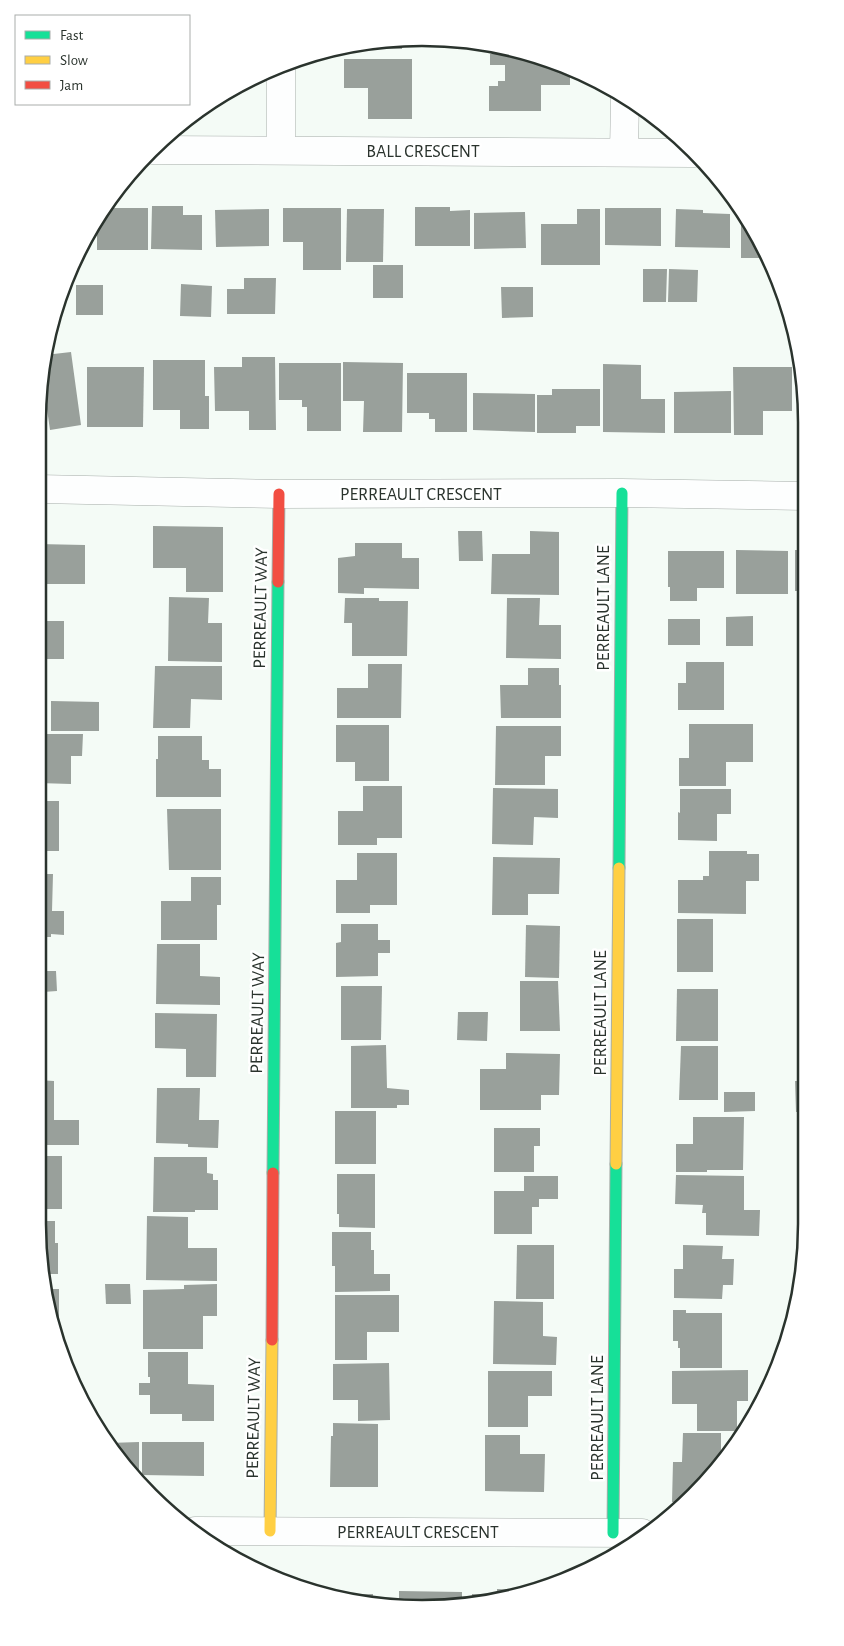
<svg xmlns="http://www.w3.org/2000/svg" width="844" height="1646" font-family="'Alegreya Sans',sans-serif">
	<rect width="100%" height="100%" fill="#f4fbf6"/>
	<g fill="#99a09b">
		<polygon points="402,40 402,49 367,48 367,42"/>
		<polygon points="490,54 503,54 503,56 538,57 570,69 570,85 541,85 541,111 489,111 489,86 498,86 498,81 505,81 505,65 490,65"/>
		<polygon points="344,59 412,59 412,119 368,119 368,88 344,88"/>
		<polygon points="152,206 183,206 183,215 202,215 202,250 151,249"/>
		<polygon points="415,207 450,207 450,211 470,210 470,246 415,246"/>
		<polygon points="105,208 148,208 148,250 97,250 97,219"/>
		<polygon points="283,208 341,208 341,270 303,270 303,242 283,242"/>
		<polygon points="605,208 661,208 661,246 605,245"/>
		<polygon points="269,209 269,246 216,247 215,210"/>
		<polygon points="347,209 384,209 383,262 346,262"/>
		<polygon points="577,209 600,209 600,265 541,265 541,224 577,224"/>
		<polygon points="676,209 703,210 703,213 730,214 730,248 675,247"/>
		<polygon points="525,212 526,248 474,249 474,213"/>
		<polygon points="741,213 768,258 741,258"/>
		<rect x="373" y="265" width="30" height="33"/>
		<polygon points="643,269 667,269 666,302 643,302"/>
		<polygon points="669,269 698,270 697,302 668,302"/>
		<polygon points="244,278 276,278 275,314 227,314 227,289 244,289"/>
		<polygon points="181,284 212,286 211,317 180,316"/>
		<rect x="76" y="285" width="27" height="30"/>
		<polygon points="501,287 533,287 533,317 502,318"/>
		<polygon points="71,352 81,425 50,430 46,402 38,403 45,355"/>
		<polygon points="242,357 275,357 276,430 249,430 249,411 215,411 214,367 242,367"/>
		<polygon points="153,360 205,360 205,396 209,396 209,429 180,429 180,410 153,410"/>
		<polygon points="343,362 403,363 402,432 363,432 364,401 343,401"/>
		<polygon points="279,363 341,363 341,431 307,431 307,407 302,407 302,400 279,400"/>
		<polygon points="603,364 641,365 641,399 665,399 665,433 603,432"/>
		<polygon points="87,367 144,367 143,427 87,427"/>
		<polygon points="733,367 792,367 792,411 763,411 763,435 734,435"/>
		<polygon points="802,367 803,372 803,434 801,434"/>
		<polygon points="407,373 467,373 467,432 435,432 435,419 429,419 429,413 407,413"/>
		<polygon points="552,389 600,389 600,426 576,426 576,433 537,433 537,395 552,395"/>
		<polygon points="731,391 731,433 674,433 674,392"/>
		<polygon points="473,393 535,394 535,432 473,430"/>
		<polygon points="153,526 223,527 223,592 186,592 186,568 153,568"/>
		<polygon points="458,531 482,531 483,561 459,561"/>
		<polygon points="530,531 559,532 559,595 491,594 492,554 530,554"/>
		<polygon points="355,543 402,543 402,558 419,558 419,589 364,588 364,594 338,593 338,558 355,556"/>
		<polygon points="38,544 85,545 85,584 38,584"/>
		<polygon points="736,550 788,551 788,594 736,594"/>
		<rect x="795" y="550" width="9" height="41"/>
		<polygon points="668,551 724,551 724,588 697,588 697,601 670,601 670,587 668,587"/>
		<polygon points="169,597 209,598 208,623 222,623 222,662 168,661"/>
		<polygon points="345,598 379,598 379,601 408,601 407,656 352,656 352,623 344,623"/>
		<polygon points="507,598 540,598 539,625 561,625 561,659 506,658"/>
		<polygon points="753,616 753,646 726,646 726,617"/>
		<rect x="668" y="619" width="32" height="26"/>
		<rect x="38" y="621" width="26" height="38"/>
		<polygon points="686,662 724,662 724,710 678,710 678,683 686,683"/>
		<rect x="38" y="664" width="9" height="55"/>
		<polygon points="368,664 402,664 401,718 337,718 337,688 368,688"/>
		<polygon points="155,666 222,666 222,700 191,699 190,728 153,728"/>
		<polygon points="528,668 559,668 559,685 561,685 561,718 501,718 500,685 528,685"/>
		<polygon points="51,701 99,702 99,731 51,731"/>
		<polygon points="689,724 753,724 753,762 726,762 726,786 679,786 679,758 689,758"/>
		<polygon points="336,725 389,725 389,781 355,781 355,762 336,762"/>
		<polygon points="496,726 561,726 561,756 545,756 545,785 495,785"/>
		<polygon points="38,734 83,734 82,756 71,756 71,784 38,783"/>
		<polygon points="158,736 202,736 202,760 209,760 209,769 221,769 221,797 156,797 156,759 158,759"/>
		<polygon points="363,786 402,786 402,838 377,838 377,845 338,845 338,811 363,811"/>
		<polygon points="493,788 558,789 558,818 534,817 533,845 492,844"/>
		<polygon points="680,789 731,789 731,814 717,814 717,841 678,840 678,812 680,813"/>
		<rect x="38" y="801" width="21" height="50"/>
		<polygon points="167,809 221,809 221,870 169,870"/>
		<polygon points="709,851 747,851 747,854 759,854 759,881 746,881 746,914 678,913 678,880 703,880 703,876 709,876"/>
		<polygon points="357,853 397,853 397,905 370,905 370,913 336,913 336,880 357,880"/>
		<polygon points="493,857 560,858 559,894 528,894 528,915 492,915"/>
		<polygon points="38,874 53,874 52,911 64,911 64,935 51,934 51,937 38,937"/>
		<polygon points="191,877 221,877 221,905 217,905 217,940 161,940 161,901 191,901"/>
		<rect x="677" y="919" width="36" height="53"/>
		<polygon points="341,924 378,924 378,940 390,940 390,953 378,953 378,976 336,977 336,943 341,942"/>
		<polygon points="526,925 560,926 559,978 525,977"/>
		<polygon points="157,944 200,944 200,976 220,977 220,1005 156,1004"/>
		<polygon points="38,951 45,951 45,971 56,971 57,991 43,992 43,1006 38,1006"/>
		<polygon points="520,981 558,981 560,1031 520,1031"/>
		<polygon points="341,986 382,986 381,1040 341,1040"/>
		<polygon points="677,989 718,989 718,1041 676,1041"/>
		<polygon points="458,1012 488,1012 487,1041 457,1040"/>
		<polygon points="155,1013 217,1014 216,1077 186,1077 186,1049 155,1048"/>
		<polygon points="38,1024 40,1024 39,1067 38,1067"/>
		<polygon points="386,1045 387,1088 409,1090 409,1105 397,1105 397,1108 351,1108 351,1046"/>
		<polygon points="681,1046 718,1046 718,1100 679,1100"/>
		<polygon points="506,1053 560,1054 559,1095 541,1095 541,1110 480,1110 480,1069 506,1069"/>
		<polygon points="38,1080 54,1081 54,1120 79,1120 79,1145 38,1145"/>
		<polygon points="795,1081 805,1081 805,1112 796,1112"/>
		<polygon points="157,1088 200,1088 199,1120 219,1120 218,1148 188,1147 188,1144 156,1143"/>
		<polygon points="724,1092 755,1092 755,1111 724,1112"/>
		<rect x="335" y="1111" width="41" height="53"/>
		<polygon points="693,1117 744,1117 743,1170 707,1170 707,1172 676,1172 676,1144 693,1144"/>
		<polygon points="494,1128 540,1128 540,1146 534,1146 534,1172 494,1172"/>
		<rect x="38" y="1156" width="24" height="53"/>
		<polygon points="154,1157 207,1157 207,1173 213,1174 213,1180 218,1180 218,1210 195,1210 195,1212 153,1212"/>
		<polygon points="337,1174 375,1174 375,1228 339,1227 339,1214 337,1214"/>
		<polygon points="676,1175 744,1176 744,1210 760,1210 759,1236 706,1235 706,1213 702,1213 703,1205 675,1204"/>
		<polygon points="524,1176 558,1176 558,1199 539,1199 539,1207 532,1207 532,1234 494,1234 494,1191 524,1191"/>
		<polygon points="147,1216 188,1217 188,1248 217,1248 217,1281 146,1280"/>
		<polygon points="38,1221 55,1221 55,1243 58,1243 58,1274 46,1274"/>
		<polygon points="332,1232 371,1232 371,1250 374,1250 374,1274 390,1274 390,1291 335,1292 335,1266 332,1266"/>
		<polygon points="517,1245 554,1245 554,1299 516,1299"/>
		<polygon points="683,1245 723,1246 722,1259 734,1259 733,1285 723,1285 722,1299 674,1298 674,1269 683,1269"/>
		<polygon points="105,1284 130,1284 131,1304 106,1304"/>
		<polygon points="217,1284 217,1316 203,1316 203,1349 143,1349 143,1290 184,1289 184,1285"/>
		<polygon points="48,1289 59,1289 59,1343 57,1343"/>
		<polygon points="335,1295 399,1295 399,1332 367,1332 367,1360 335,1360"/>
		<polygon points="494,1301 543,1302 543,1336 557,1337 556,1365 493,1364"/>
		<polygon points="673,1310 686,1310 686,1313 722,1313 722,1368 680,1368 680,1348 678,1348 678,1341 673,1341"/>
		<polygon points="148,1352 188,1352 188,1384 214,1385 214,1421 182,1421 182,1414 150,1414 150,1395 139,1395 139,1383 150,1383 150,1377 148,1377"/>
		<polygon points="389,1363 390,1420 358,1421 358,1400 333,1400 333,1364"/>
		<polygon points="748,1370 748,1401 737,1401 737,1431 697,1431 697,1404 672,1404 672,1371"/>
		<polygon points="488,1371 552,1371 552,1396 528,1396 528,1427 488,1427"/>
		<polygon points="333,1423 378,1424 378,1487 330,1487 331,1436 333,1436"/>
		<polygon points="683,1433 721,1433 721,1458 694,1496 685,1502 672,1502 673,1462 682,1462"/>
		<polygon points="485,1435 520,1435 520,1454 545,1454 544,1492 485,1491"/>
		<polygon points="139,1442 139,1474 134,1474 117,1458 109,1443"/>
		<polygon points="142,1442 204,1442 204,1476 142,1475"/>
		<polygon points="497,1589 524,1590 472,1605 472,1594 497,1595"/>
		<polygon points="399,1591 462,1592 462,1605 399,1603"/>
		<polygon points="342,1594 373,1594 373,1602 347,1601 342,1600"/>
	</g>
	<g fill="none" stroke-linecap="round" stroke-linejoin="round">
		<g stroke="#a7aeaa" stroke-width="29">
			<g id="street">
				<polyline points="153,150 694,153"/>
				<polyline points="281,150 281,66"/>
				<polyline points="624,152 625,99"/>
				<polyline points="38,489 279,494 622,493 804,496"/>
				<polyline points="195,1531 642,1533"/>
			</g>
		</g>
		<g stroke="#a7aeaa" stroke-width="13">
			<g id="fast">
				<polyline points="619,868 622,493"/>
				<polyline points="273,1173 278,582"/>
				<polyline points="613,1533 616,1164"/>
			</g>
		</g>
		<g stroke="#a7aeaa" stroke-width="13">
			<g id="slow">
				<polyline points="616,1164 619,868"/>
				<polyline points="270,1531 272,1340"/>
			</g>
		</g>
		<g stroke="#a7aeaa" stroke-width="13">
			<g id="jam">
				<polyline points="278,582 279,494"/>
				<polyline points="272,1340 273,1173"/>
			</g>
		</g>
		<use href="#street" stroke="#fdfefe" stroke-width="28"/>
		<use href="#fast" stroke="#16e098" stroke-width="11"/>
		<use href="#slow" stroke="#ffcf43" stroke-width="11"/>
		<use href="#jam" stroke="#f24e42" stroke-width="11"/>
	</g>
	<g text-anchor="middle" stroke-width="5" stroke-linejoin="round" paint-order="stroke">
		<g font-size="18" fill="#2a332d" stroke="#fff">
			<text x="423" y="157">BALL CRESCENT</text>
			<text x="421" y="500">PERREAULT CRESCENT</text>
			<text transform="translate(260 608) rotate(-89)" y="6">PERREAULT WAY</text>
			<text transform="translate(603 608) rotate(-90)" y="6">PERREAULT LANE</text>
			<text transform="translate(257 1013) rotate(-89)" y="6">PERREAULT WAY</text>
			<text transform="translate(600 1013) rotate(-90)" y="6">PERREAULT LANE</text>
			<text transform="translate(253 1418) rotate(-89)" y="6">PERREAULT WAY</text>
			<text transform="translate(597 1418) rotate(-90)" y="6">PERREAULT LANE</text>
			<text x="418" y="1538">PERREAULT CRESCENT</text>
		</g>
	</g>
	<path d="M0 0H844V1646H0ZM422 46H422A376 376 0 0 1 798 422V1224A376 376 0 0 1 422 1600H422A376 376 0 0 1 46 1224V422A376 376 0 0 1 422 46Z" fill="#fff" fill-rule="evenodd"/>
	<path fill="none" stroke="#2a332d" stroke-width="2.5" d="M422 46H422A376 376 0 0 1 798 422V1224A376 376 0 0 1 422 1600H422A376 376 0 0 1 46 1224V422A376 376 0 0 1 422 46Z"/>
	<rect x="15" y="15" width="175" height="90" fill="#ffffff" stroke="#aaadab"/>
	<rect x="25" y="31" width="25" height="8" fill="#16e098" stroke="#aaadab"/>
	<text x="60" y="40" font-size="15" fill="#2a332d">Fast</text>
	<rect x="25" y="56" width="25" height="8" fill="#ffcf43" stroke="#aaadab"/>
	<text x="60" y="65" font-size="15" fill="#2a332d">Slow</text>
	<rect x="25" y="81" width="25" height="8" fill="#f24e42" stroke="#aaadab"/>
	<text x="60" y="90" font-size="15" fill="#2a332d">Jam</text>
</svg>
